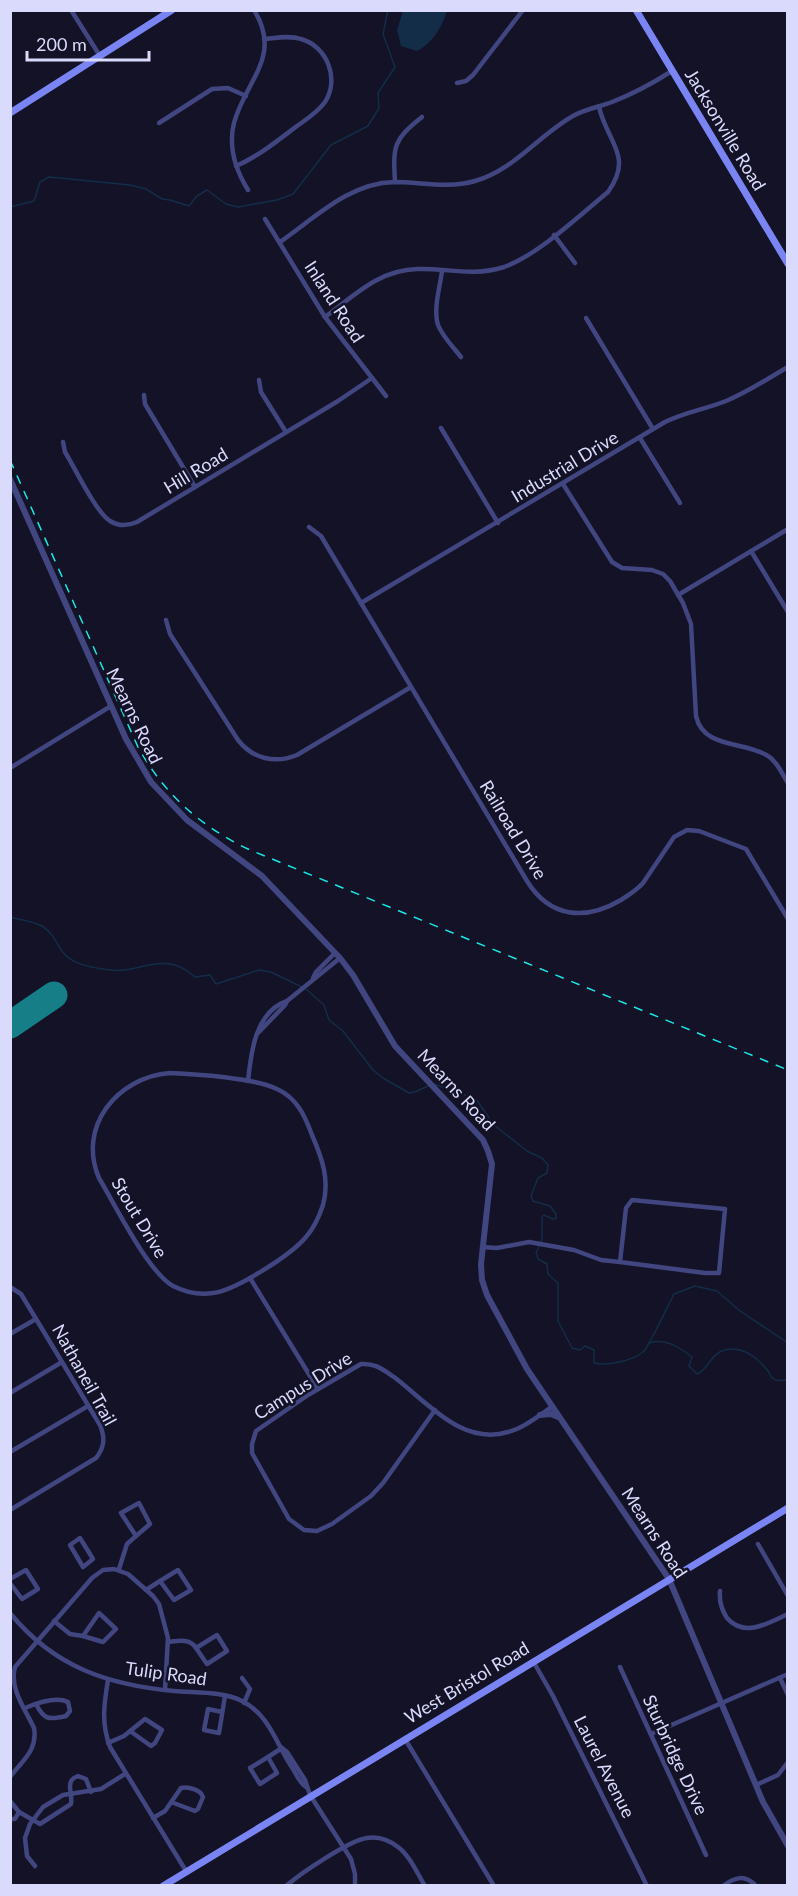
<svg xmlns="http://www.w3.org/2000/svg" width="798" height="1896" font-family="Lato,sans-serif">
	<rect width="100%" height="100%" fill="#131226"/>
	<path fill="#132d48" d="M403 11V10L447 11C441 28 434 42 417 51L401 46 397 30Z"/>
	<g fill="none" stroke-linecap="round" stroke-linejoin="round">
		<g stroke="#132d48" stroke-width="1.5">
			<polyline points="10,207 34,201 40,182 49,177 130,185 146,189 162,199 170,200 189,206 197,196 207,190 226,204 238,207 277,200 293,194 331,145 368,126 379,108 378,93 395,67 383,34 388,10"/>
			<path d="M10 917C20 920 33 921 42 926 52 932 56 942 62 951 71 964 89 967 103 969 139 977 162 947 195 977L210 975 216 984 259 970 271 972 302 987"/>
			<polyline points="306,989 324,1005 329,1020 343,1031 373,1070 383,1078 409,1093 415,1092 430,1085"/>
			<path d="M434 1084 476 1099 494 1125 527 1151 542 1158 548 1165 547 1173 538 1178 531 1196 533 1201 550 1206 556 1214V1218L553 1219 544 1215 542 1217V1239L536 1253 538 1259 547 1264 548 1274 558 1283V1321L572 1348 580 1350 585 1346 594 1350V1363C608 1366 632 1361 643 1352 648 1349 669 1303 674 1294L695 1286 717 1291 740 1311 788 1343"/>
			<path d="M649 1343C666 1338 679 1347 692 1357L689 1366 697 1374C709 1369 711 1353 725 1350 742 1345 758 1358 768 1371 771 1375 770 1377 774 1379 778 1382 783 1380 788 1380"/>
		</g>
		<polyline stroke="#157e86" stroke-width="27" points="10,1025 54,995"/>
		<g stroke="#414680" stroke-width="4.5">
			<polyline points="71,10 100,56"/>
			<polyline points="457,83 466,81 473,75 523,10"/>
			<polyline points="159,123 212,89 228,88 246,96"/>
			<path d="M236 166C259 156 277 141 297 126 307 119 318 112 325 102 340 79 327 46 301 39 290 35 276 38 264 39"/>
			<path d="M395 182C393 146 393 140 422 117"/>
			<path d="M248 190C235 169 228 147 234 123 245 81 283 57 254 10"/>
			<polyline points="265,219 325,317 386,396"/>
			<polyline points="554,235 575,263"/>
			<path d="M280 242C315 218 349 183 394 182 422 182 447 189 475 181 514 170 539 135 573 116 585 109 599 107 612 102 633 94 653 83 672 71"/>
			<path d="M442 271C440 287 433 309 438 325 443 337 453 347 461 357"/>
			<path d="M325 317C355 295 379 270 417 269 448 268 472 277 504 267 538 255 580 215 608 192 634 156 607 142 599 107"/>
			<polyline points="586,318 653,429"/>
			<polyline points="259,380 261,392 286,432"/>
			<polyline points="144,395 145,404 195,487"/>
			<polyline points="441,428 498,523"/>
			<polyline points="640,438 680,503"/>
			<path d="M63 442 65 452C75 468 95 511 110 521 118 526 128 526 137 522L338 401 372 378"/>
			<path d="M563 484 612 562 622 568 652 570 663 574 670 581 683 603 691 624 696 716C703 749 745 741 768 756 777 761 782 774 788 783"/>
			<path d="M309 527 321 536 527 881C550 918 585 921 621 900 629 895 637 890 643 883L674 837 687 830 699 831 746 849 788 919"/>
			<polyline points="751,551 788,612"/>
			<polyline points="678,595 788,529"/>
			<path d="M361 603 665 422C685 412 706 409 726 401 748 392 767 379 788 367"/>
			<path d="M166 620 170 634 238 740C253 759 275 764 297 755L411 687"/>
			<polyline points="10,768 111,706"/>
			<polyline points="313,978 316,972 335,953"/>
			<polyline points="258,1033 285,1005 287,1001"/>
			<path d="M170 1073C195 1074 255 1078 277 1089 297 1098 305 1116 312 1135 322 1158 330 1180 323 1205 319 1217 314 1228 306 1237 291 1255 236 1290 213 1293 200 1295 185 1292 173 1286 148 1272 115 1205 99 1178 77 1127 117 1077 170 1073Z"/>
			<path d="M248 1081C251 1053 255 1012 287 1001L340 958"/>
			<polygon points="632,1200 725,1209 719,1273 705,1273 620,1262 626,1208"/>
			<polyline points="482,1247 497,1248 529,1242 574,1250 601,1260 620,1262"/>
			<polyline points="250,1278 318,1389"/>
			<path d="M10 1287 21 1294 100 1425C105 1437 105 1447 96 1458L10 1510"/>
			<polyline points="10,1334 36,1319"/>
			<polyline points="10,1393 62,1362"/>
			<path d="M435 1410 383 1483 371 1496 332 1524 317 1531 304 1530 289 1519 252 1453V1444L256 1431 308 1395 361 1364C375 1363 382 1369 394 1377 427 1402 462 1446 508 1432 524 1428 538 1416 552 1407"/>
			<polyline points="10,1452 88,1406"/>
			<polygon points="139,1503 150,1524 136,1536 121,1513"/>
			<polygon points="80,1538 93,1559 83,1567 70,1545"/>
			<polyline points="758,1544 788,1596"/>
			<polyline points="119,1569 127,1544 136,1536"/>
			<polygon points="178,1570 191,1590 174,1600 160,1581"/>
			<polyline points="10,1579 26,1570 38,1589 22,1599 10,1583"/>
			<polyline points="146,1590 160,1581"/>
			<path d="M720 1591C719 1601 721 1609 727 1618 744 1638 769 1623 788 1614"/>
			<path d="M10 1613C54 1667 108 1685 174 1691 196 1693 222 1691 242 1701 270 1715 277 1746 293 1769 297 1776 300 1783 306 1787"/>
			<polygon points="99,1613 116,1629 103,1642 83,1636"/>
			<polyline points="54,1621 70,1634 83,1636"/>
			<polygon points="217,1635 227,1651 207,1664 196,1648"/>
			<path d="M168 1642C178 1641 190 1638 196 1648"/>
			<polyline points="533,1661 553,1696 647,1886"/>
			<polyline points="620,1667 706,1855"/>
			<polyline points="242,1678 250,1689 244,1703"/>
			<polyline points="780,1678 788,1695"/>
			<path d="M108 1680C104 1704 101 1723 110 1747L186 1871"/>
			<path d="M25 1708C37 1703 56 1696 68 1702L70 1711 66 1716C49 1720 44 1720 36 1704"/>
			<polyline points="222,1712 208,1709 204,1730 219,1733 225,1696"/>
			<polyline points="651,1734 788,1674"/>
			<polyline points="405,1739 494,1886"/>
			<polyline points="108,1743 124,1736 145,1719 162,1730 155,1743 151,1746 130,1731"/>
			<polyline points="282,1748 287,1752 305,1780 310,1795 351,1859 355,1874 355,1886"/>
			<polygon points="268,1757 277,1773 260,1784 250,1768"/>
			<polyline points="268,1757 282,1748"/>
			<path d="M10 1777C22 1761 38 1750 34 1728 25 1709 9 1688 15 1667L92 1578 103 1570 114 1569 128 1574 153 1596 159 1604 168 1638 165 1690"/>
			<polyline points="756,1785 778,1775 788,1762"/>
			<path d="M10 1801 19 1812 40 1824 71 1804C73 1792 64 1781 78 1776L86 1779 91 1792"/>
			<path d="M153 1818 165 1811 181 1788C188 1786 201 1790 203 1797L198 1809 195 1811 171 1802"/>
			<polyline points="10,1819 15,1819 19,1812"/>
			<polyline points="35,1866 27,1856 25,1838 30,1824 43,1807 63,1795 101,1789 125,1774"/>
			<path d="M286 1886C301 1873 350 1840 367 1838 378 1836 389 1840 398 1847 410 1856 417 1873 425 1886"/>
			<path d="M723 1886C735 1877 745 1874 756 1886"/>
		</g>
		<g stroke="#414680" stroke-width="6">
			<polyline points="10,479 126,739 151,782 187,820 262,876 340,958 353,975 395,1046 483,1140 488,1151 492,1164 481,1264 482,1280 487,1295 527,1369 669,1579 763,1802 788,1846"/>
			<polyline points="540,1415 551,1414 558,1417"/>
		</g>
		<g stroke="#7a85f3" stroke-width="7">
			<polyline points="636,10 788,264"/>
			<polyline points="10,113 172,10"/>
			<polyline points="163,1886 788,1508"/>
		</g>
		<path stroke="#17eae6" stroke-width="1.5" stroke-dasharray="9 8" stroke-linecap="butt" d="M10 460 138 747C164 794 201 827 250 850L788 1070"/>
	</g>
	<g text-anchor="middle" stroke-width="5" stroke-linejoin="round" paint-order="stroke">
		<g font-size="18" fill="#dadafc" stroke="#131226">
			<text transform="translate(725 130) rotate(59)" y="6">Jacksonville Road</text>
			<text transform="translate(334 302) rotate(57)" y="6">Inland Road</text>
			<text transform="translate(565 467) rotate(-31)" y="6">Industrial Drive</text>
			<text transform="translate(196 471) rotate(-31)" y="6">Hill Road</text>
			<text transform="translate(134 716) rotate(64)" y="6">Mearns Road</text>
			<text transform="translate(513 830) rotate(59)" y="6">Railroad Drive</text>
			<text transform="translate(456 1090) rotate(47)" y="6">Mearns Road</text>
			<text transform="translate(139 1218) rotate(59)" y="6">Stout Drive</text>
			<text transform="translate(84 1375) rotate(61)" y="6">Nathaneil Trail</text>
			<text transform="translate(303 1386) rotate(-32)" y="6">Campus Drive</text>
			<text transform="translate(654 1533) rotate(57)" y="6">Mearns Road</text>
			<text transform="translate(166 1674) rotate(8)" y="6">Tulip Road</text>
			<text transform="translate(467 1683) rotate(-31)" y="6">West Bristol Road</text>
			<text transform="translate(675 1755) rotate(65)" y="6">Sturbridge Drive</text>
			<text transform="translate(604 1767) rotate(63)" y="6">Laurel Avenue</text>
		</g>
	</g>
	<rect width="798" height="1896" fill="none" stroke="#dadafc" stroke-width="24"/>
	<path d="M27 51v9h122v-9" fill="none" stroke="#dadafc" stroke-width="3"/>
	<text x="36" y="51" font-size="18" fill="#dadafc" stroke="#131226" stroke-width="4.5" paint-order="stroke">200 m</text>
</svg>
